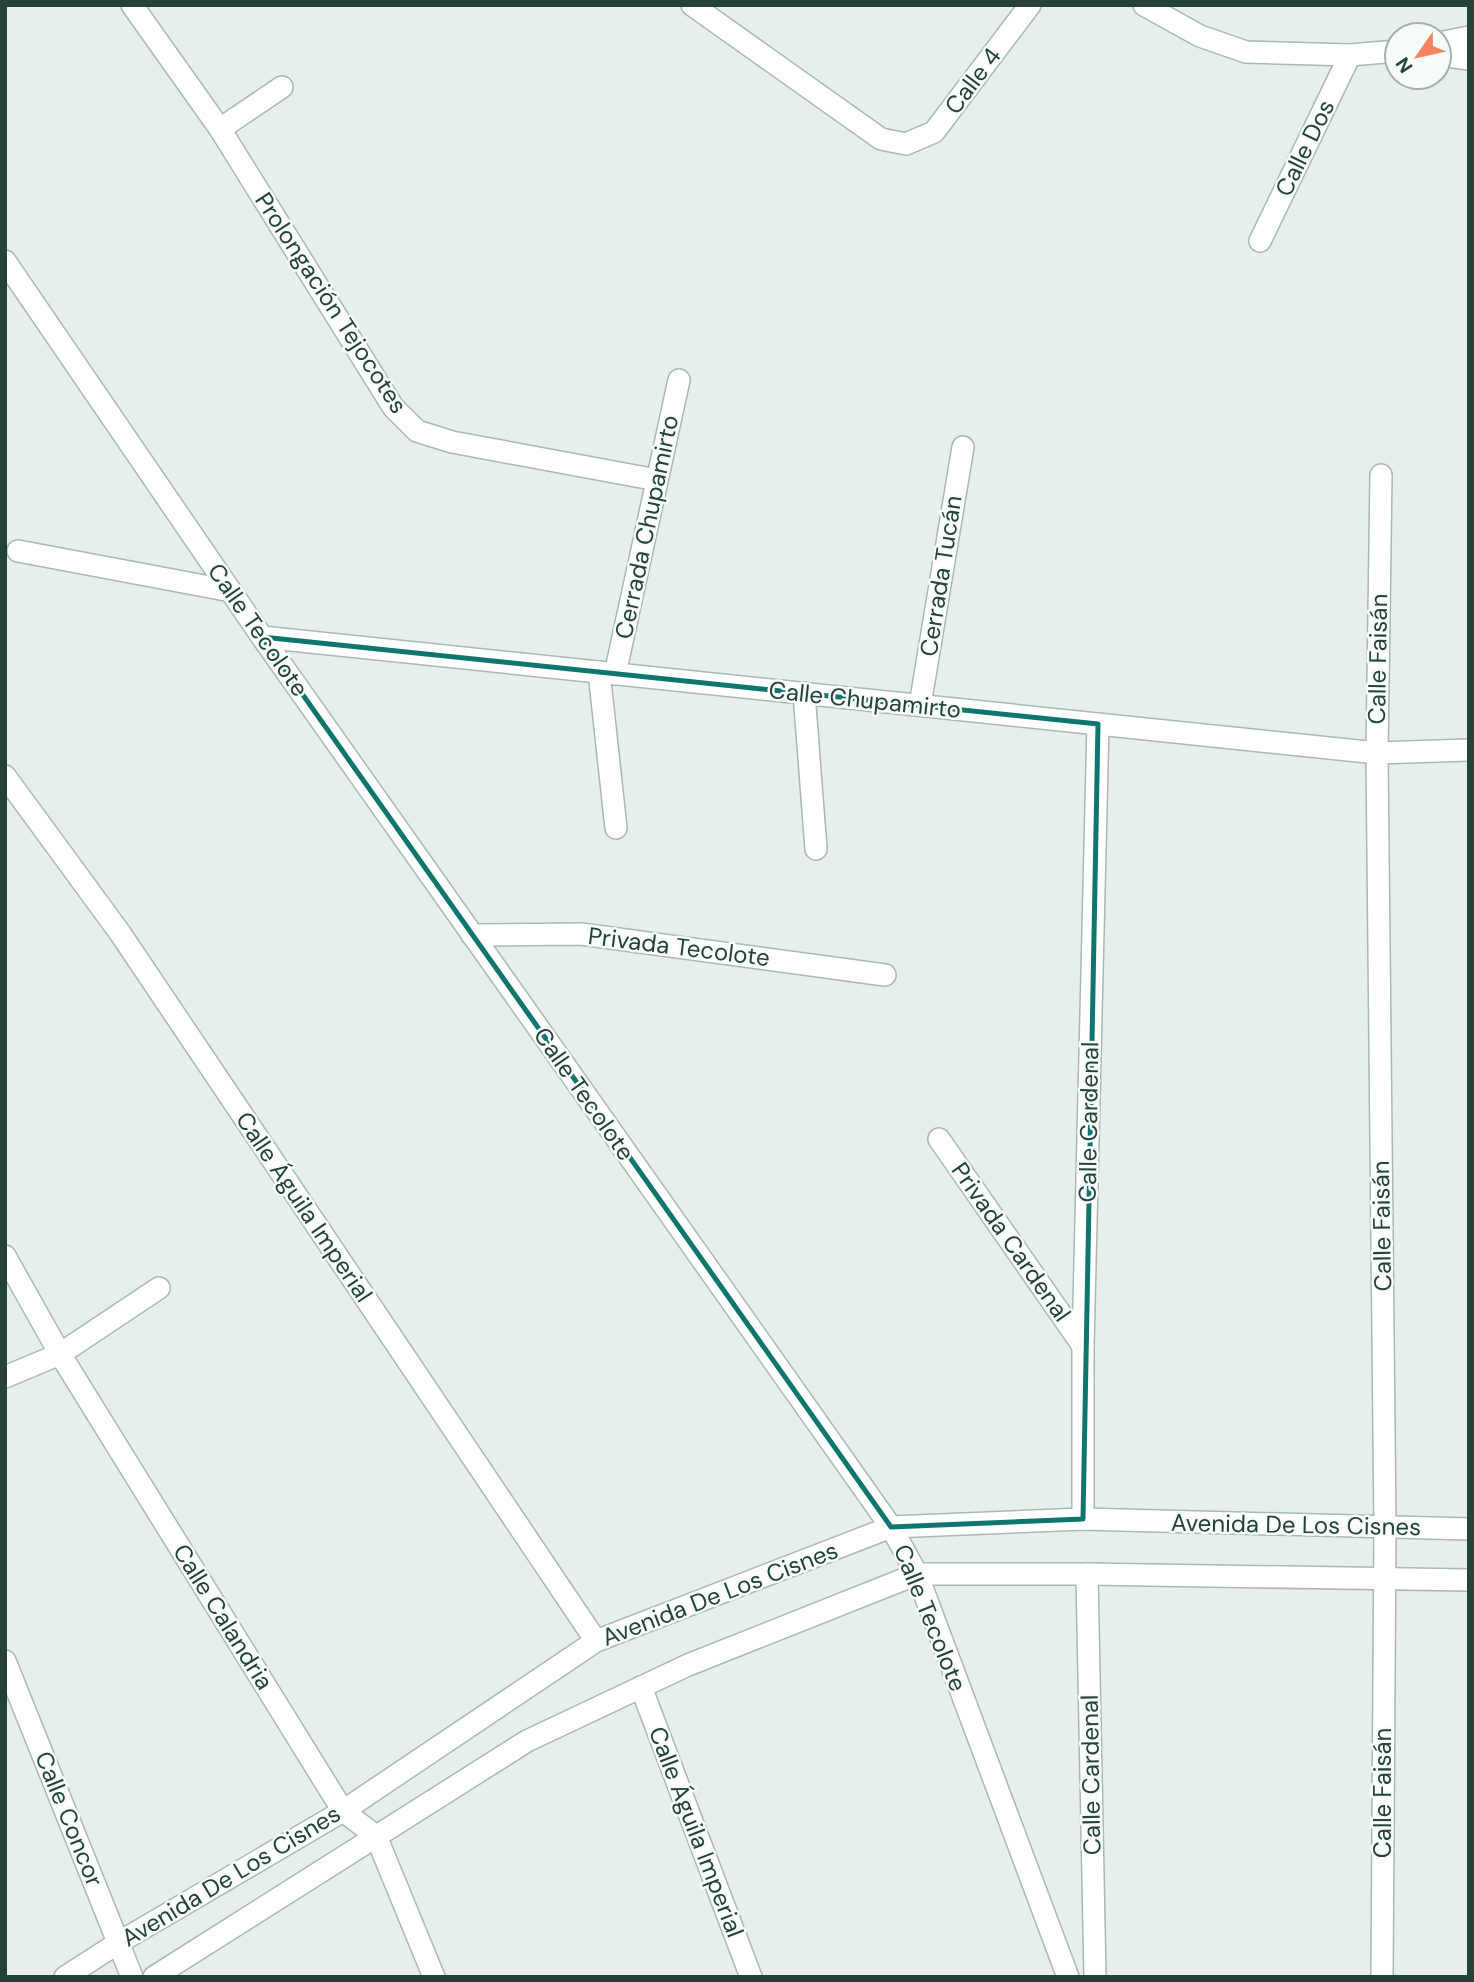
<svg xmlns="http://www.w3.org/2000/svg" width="1474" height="1982" font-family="'DM Sans',sans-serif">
	<rect width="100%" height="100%" fill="#e6efeb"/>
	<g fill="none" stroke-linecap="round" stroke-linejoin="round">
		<g stroke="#a8b8b2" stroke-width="24">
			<g id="minor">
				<polyline points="132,5 220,129 393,407 417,431 452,442 657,480"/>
				<polyline points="692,5 881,139 906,144 934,132 1030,5"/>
				<polyline points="1144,5 1200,36 1246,52 1350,55 1397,51"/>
				<polyline points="1439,43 1469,37"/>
				<polyline points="1439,55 1469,59"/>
				<polyline points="220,129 282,87"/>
				<polyline points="1260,241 1350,55"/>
				<polyline points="5,261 262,637 891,1527 917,1574 1068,1977"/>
				<polyline points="1381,475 1377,753 1385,1528 1382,1977"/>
				<polyline points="18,551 231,591"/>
				<polyline points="262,637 1377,753 1469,750"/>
				<polyline points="599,672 616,828"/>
				<polyline points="615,674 679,380"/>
				<polyline points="804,693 816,849"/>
				<polyline points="920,705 963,447"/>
				<polyline points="5,776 120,933 596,1641"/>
				<polyline points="472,935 581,934 885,975"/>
				<polyline points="939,1139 1083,1346"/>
				<polyline points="5,1256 60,1354 343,1811 376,1836 434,1977"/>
				<polyline points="5,1377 60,1354 159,1288"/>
				<polyline points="1083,1519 1083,1346 1098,724"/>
				<polyline points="1087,1574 1095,1977"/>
				<polyline points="5,1661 132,1977"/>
				<polyline points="641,1687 751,1977"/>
				<polyline points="65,1977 118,1943 343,1811 596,1641 891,1527 1083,1519 1469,1529"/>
				<polyline points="154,1977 527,1741 688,1665 917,1574 1087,1574 1469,1580"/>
			</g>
		</g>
		<use href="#minor" stroke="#fff" stroke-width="21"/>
	</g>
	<path fill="none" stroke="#0f766e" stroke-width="5" stroke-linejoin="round" d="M262 637 1098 724 1083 1519 891 1527Z"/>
	<g text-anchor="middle" stroke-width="5" stroke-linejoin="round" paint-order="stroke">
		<g font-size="24" fill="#24423a" stroke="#f7fbf9">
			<text transform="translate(973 81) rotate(-53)" y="8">Calle 4</text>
			<text transform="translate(1305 148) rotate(-64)" y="8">Calle Dos</text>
			<text transform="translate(331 303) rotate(57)" y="8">Prolongación Tejocotes</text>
			<text transform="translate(647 527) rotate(-78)" y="8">Cerrada Chupamirto</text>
			<text transform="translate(941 576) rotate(-81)" y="8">Cerrada Tucán</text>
			<text transform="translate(258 630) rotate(55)" y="8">Calle Tecolote</text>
			<text transform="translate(1378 659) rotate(-89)" y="8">Calle Faisán</text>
			<text transform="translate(865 700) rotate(6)" y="8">Calle Chupamirto</text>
			<text transform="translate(679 947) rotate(7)" y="8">Privada Tecolote</text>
			<text transform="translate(584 1094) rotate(55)" y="8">Calle Tecolote</text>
			<text transform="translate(1089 1122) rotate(-89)" y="8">Calle Cardenal</text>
			<text transform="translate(304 1207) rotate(56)" y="8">Calle Águila Imperial</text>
			<text transform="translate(1382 1226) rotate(-91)" y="8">Calle Faisán</text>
			<text transform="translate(1011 1242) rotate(55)" y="8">Privada Cardenal</text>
			<text transform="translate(1296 1525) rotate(1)" y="8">Avenida De Los Cisnes</text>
			<text transform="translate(720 1594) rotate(-21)" y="8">Avenida De Los Cisnes</text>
			<text transform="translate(223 1617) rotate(58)" y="8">Calle Calandria</text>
			<text transform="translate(930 1618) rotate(68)" y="8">Calle Tecolote</text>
			<text transform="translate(1091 1775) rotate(-91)" y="8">Calle Cardenal</text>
			<text transform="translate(1383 1793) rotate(-90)" y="8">Calle Faisán</text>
			<text transform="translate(69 1819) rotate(68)" y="8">Calle Concor</text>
			<text transform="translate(696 1832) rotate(69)" y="8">Calle Águila Imperial</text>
			<text transform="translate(231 1876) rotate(-31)" y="8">Avenida De Los Cisnes</text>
		</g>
	</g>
	<rect width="1474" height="1982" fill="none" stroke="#24423a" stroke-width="14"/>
	<g transform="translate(1418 56) rotate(236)"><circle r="33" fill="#f7fbf9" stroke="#a3b1ad" stroke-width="2"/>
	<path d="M0-5L12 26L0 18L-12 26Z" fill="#f4845f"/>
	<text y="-10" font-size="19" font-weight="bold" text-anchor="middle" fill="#24423a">N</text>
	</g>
</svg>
